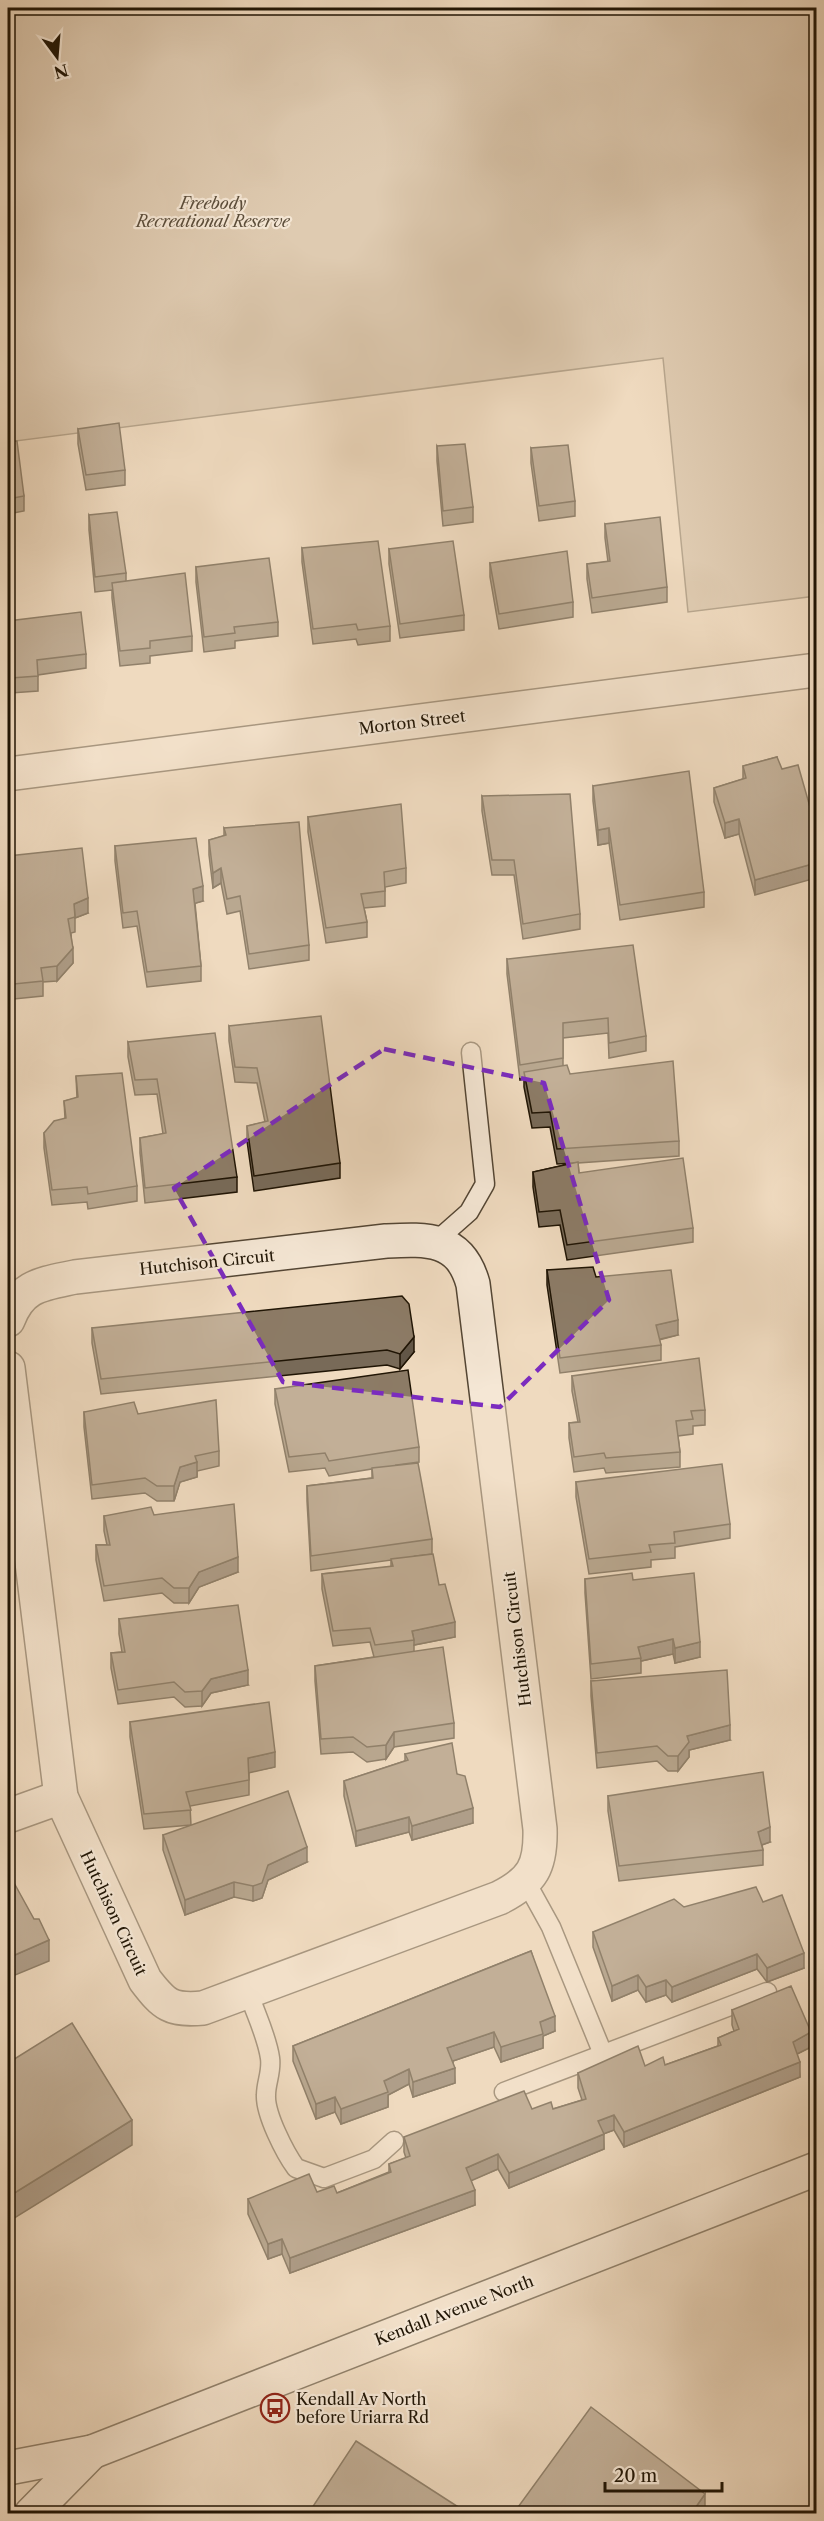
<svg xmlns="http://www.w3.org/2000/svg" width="824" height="2521" font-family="'Libre Caslon Text',serif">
	<rect width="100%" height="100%" fill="#efdabf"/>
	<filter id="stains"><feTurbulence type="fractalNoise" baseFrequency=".00333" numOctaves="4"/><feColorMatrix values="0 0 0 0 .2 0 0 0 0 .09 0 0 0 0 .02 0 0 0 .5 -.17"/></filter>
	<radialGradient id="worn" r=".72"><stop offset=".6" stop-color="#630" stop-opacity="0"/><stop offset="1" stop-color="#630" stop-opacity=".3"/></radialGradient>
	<polygon fill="#ccb99f" stroke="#766752" stroke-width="1.5" points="8,8 816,8 816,596 688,612 663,358 8,442"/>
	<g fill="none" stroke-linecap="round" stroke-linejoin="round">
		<g stroke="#544634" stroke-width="21">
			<g id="lane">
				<polyline points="435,1242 469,1212 485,1184 471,1052"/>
				<polyline points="525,1880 551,1927 603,2054"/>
				<path d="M248 1991C255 2013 267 2036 270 2058 272 2072 266 2082 266 2095 265 2114 285 2153 296 2168L324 2178 374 2159 394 2141"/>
				<polyline points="504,2092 767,1992"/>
			</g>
		</g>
		<g stroke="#544634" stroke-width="36">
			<g id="street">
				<polyline points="8,774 816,670"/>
				<path d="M8 1320C21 1285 42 1284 75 1277L386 1241C427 1239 460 1237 473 1284L540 1829C541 1866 533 1881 499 1898L203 2008C171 2011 164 2005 145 1980L61 1797 8 1368"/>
				<polyline points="8,1816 61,1797"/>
			</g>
		</g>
		<g stroke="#201505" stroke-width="36">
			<g id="secondary">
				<polyline points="8,2468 92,2452 816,2169"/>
				<polyline points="31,2514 92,2452"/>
			</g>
		</g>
		<use href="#lane" stroke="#f5e7d5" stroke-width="18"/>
		<use href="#street" stroke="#f5e7d5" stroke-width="33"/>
		<use href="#secondary" stroke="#f5e7d5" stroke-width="33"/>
	</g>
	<g fill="#786a58" stroke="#201505" stroke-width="1.5">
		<polygon points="78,429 125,470 125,485 86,490 78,444"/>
		<polygon points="8,442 24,496 24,511 8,514"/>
		<polygon points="437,446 473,507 473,522 443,526 437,461"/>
		<polygon points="531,448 575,501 575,516 539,521 531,463"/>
		<polygon points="89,515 126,573 126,581 192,636 192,651 150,656 150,663 120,666 112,598 112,590 95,592 89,530"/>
		<polygon points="605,524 667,587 667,602 592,613 587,579 587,564 608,562 605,538"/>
		<polygon points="302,548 390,626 390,641 358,645 356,639 313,644 302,562"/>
		<polygon points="389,549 464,615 464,630 400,638 389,564"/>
		<polygon points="490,563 573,602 573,617 499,629 490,577"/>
		<polygon points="196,567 278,622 278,636 235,641 235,648 204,652 196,582"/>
		<polygon points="8,621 86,654 86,668 38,675 38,691 11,693 8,664"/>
		<polygon points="777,757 755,895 739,834 725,838 714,802 714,788 743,779 743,766"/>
		<polygon points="593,786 704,892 704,907 620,920 609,843 598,845 593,801"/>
		<polygon points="482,796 580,914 580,929 523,939 514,875 492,875 482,811"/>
		<polygon points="308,817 406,868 406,883 385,887 385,906 364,908 367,922 367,937 326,943 308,832"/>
		<polygon points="224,828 309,945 309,960 249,969 240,911 227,914 221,883 213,888 209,855 209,840 224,836"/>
		<polygon points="115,846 203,901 195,903 201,966 201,981 147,987 137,926 123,928 115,861"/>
		<polygon points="8,856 88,913 75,918 75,932 71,933 73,963 57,981 43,982 43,996 14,999 8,950"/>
		<polygon points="507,959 646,1036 646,1051 609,1058 608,1033 563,1038 563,1065 570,1074 679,1141 679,1156 578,1163 579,1173 693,1228 693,1242 567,1260 560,1225 539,1227 533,1187 533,1172 574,1163 557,1164 550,1127 532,1128 524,1087 524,1079 520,1080 507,974"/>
		<polygon points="229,1026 340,1163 340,1178 254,1191 247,1141 247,1126 265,1122 257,1083 235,1082 229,1041"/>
		<polygon points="128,1042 237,1177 237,1192 145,1203 140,1153 140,1138 163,1134 157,1094 135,1095 128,1057"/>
		<polygon points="76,1076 137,1186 137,1201 88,1209 87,1202 52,1205 44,1148 44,1133 65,1118 64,1101 77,1098"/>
		<polygon points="8,1104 14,1145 14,1160 8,1161"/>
		<polygon points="547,1270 596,1277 678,1335 659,1340 661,1345 661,1360 560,1373 547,1285"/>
		<polygon points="92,1328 414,1352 400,1369 387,1365 101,1394 92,1343"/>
		<polygon points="572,1376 705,1410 705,1425 693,1426 693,1434 678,1436 680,1452 680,1467 606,1473 604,1468 574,1472 569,1438 569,1423 578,1422 572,1391"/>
		<polygon points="275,1389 419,1447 419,1462 396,1465 432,1539 432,1554 415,1556 439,1585 455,1637 414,1645 414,1651 454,1723 454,1738 394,1747 386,1759 367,1762 353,1752 321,1754 315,1681 315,1666 374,1657 370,1642 333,1646 322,1589 322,1574 391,1567 391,1560 311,1571 307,1501 307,1486 372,1478 372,1469 329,1476 325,1468 289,1472 275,1404"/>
		<polygon points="84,1412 138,1414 219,1451 219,1466 197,1471 197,1477 180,1482 174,1501 157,1501 145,1493 92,1499 84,1427"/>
		<polygon points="576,1482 730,1524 730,1538 675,1547 675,1558 651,1560 651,1567 589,1574 576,1497"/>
		<polygon points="154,1515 238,1572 199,1587 189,1603 174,1603 162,1593 104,1601 96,1560 96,1545 107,1545 104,1531 104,1516"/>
		<polygon points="585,1579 633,1580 700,1657 675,1663 673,1654 641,1661 641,1673 591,1679 585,1593"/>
		<polygon points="119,1619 248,1685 211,1693 202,1706 185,1707 174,1697 118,1704 111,1668 111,1653 122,1652 119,1634"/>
		<polygon points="591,1681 730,1740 689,1750 689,1757 678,1771 668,1771 657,1761 597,1768 591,1696"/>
		<polygon points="130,1722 275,1767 249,1772 249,1795 190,1806 191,1825 144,1829 130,1737"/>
		<polygon points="405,1754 457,1774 473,1823 412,1840 409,1832 356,1846 344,1796 344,1781 405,1761"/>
		<polygon points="608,1796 770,1842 762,1845 763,1850 763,1865 619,1881 608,1811"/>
		<polygon points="163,1835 307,1862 268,1880 262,1898 253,1901 234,1897 185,1915 163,1850"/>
		<polygon points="763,1902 804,1968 767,1982 757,1969 672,2002 666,1995 646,2002 638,1990 612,2001 593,1947 593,1932 684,1907"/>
		<polygon points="531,1951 555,2031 543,2036 543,2048 501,2062 494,2047 453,2061 455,2083 413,2097 409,2084 388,2095 388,2107 341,2124 335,2112 316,2119 293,2061 293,2046"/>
		<polygon points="732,2010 811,2047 797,2054 800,2077 624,2147 614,2130 603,2134 604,2149 509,2188 498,2169 471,2180 475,2205 290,2273 282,2254 268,2259 248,2214 248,2199 317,2192 337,2193 389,2172 389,2164 406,2158 404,2152 404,2137 532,2109 553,2109 582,2100 578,2088 578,2073 645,2066 665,2065 718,2046 718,2038 734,2031 732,2025"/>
	</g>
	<g fill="#625647" stroke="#201505" stroke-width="1.5">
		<polygon points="739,819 739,834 725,838 725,823"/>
		<polygon points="609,828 609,843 598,845 598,830"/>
		<polygon points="816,863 816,878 755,895 755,880"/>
		<polygon points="221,868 221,883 213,888 213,873"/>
		<polygon points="203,886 203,901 193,904 193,889"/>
		<polygon points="88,898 88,913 75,918 74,904"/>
		<polygon points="73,948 73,963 57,981 57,966"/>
		<polygon points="678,1320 678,1335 656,1340 656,1325"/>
		<polygon points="414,1337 414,1352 400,1369 400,1354"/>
		<polygon points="197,1462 197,1477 180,1482 174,1501 174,1486 180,1467"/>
		<polygon points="238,1557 238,1572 199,1587 189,1603 189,1588 199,1572"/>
		<polygon points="455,1622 455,1637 414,1645 414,1640 412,1631"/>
		<polygon points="673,1639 673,1654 641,1661 638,1647"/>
		<polygon points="700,1642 700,1657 675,1663 675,1648"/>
		<polygon points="248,1670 248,1685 211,1693 202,1706 202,1691 211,1679"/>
		<polygon points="730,1725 730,1740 689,1750 689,1757 678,1771 678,1756 687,1736"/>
		<polygon points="394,1732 394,1747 386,1759 386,1745"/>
		<polygon points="275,1752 275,1767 248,1773 248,1758"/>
		<polygon points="473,1808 473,1823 412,1840 412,1826"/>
		<polygon points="409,1817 409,1832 356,1846 356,1831"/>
		<polygon points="770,1827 770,1842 758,1846 758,1832"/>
		<polygon points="307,1847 307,1862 268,1880 262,1898 253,1901 253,1886 268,1865"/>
		<polygon points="234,1882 234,1897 185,1915 185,1900"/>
		<polygon points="49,1940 49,1961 8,1978 8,1958"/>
		<polygon points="804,1953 804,1968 767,1982 767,1968"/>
		<polygon points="757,1954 757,1969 672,2002 672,1987"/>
		<polygon points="638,1975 638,1990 612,2001 612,1986"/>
		<polygon points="666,1980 666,1995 646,2002 646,1987"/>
		<polygon points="555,2016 555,2031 543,2036 543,2048 501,2062 501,2047 540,2022"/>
		<polygon points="494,2032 494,2047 447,2063 447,2048"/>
		<polygon points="811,2032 811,2047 793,2056 793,2042"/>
		<polygon points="800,2062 800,2077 624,2147 624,2132"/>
		<polygon points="455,2068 455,2083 413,2097 413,2082"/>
		<polygon points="409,2069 409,2084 388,2095 388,2107 341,2124 341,2109 384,2081"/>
		<polygon points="335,2097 335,2112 316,2119 316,2104"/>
		<polygon points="614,2115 614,2130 598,2136 598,2121"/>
		<polygon points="132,2120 132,2145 8,2222 8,2197"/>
		<polygon points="604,2134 604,2149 509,2188 509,2173"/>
		<polygon points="498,2154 498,2169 466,2183 466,2168"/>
		<polygon points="475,2190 475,2205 290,2273 290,2258"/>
		<polygon points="282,2239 282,2254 268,2259 268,2244"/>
		<polygon points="705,2494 705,2514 691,2514"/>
	</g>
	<g fill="#8c7b66" stroke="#201505" stroke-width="1.5">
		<polygon points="119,423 125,470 86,475 78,429"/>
		<polygon points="17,441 24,496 8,499 8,442"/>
		<polygon points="465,444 473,507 443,511 437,446"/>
		<polygon points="568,445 575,501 539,506 531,448"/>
		<polygon points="117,512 126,573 95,577 89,515"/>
		<polygon points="660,517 667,587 592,598 587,564 610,561 605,524"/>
		<polygon points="378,541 390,626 358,630 356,624 313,629 302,548"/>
		<polygon points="453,541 464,615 400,624 389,549"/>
		<polygon points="567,551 573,602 499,614 490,563"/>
		<polygon points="269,558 278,622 234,627 235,633 204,637 196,567"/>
		<polygon points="185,573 192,636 150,641 150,648 120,651 112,583"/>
		<polygon points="81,612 86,654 37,660 38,676 11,678 8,649 8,621"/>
		<polygon points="777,757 782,769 798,765 816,828 816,863 755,880 739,819 725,823 714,788 746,778 743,766"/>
		<polygon points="689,771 704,892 620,905 609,828 598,830 593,786"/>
		<polygon points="570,794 580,914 523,924 514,860 492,860 482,796"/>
		<polygon points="401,804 406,868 384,872 385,891 361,894 367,922 326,928 308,817"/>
		<polygon points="299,822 309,945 249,954 240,896 227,899 221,868 213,873 209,840 226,835 224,828"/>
		<polygon points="196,838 203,886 193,889 201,966 147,972 137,911 123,913 115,846"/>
		<polygon points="82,848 88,898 74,904 75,917 68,919 73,948 57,966 41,968 43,981 14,984 8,935 8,856"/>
		<polygon points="633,945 646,1036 609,1043 608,1018 563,1023 563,1058 520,1065 507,959"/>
		<polygon points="321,1016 340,1163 254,1176 247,1126 268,1121 257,1068 235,1067 229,1026"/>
		<polygon points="215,1033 237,1177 145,1188 140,1138 166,1133 157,1079 135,1080 128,1042"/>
		<polygon points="673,1061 679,1141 557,1149 550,1112 532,1113 524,1072 567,1065 570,1074"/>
		<polygon points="122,1073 137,1186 88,1194 87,1187 52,1190 44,1133 54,1121 66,1118 64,1101 78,1097 76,1076"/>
		<polygon points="8,1104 14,1145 8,1146"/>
		<polygon points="683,1158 693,1228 567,1245 560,1210 539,1212 533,1172 578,1162 579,1173"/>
		<polygon points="593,1267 596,1277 671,1270 678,1320 656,1325 661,1345 560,1358 547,1270"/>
		<polygon points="402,1296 409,1304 414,1337 400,1354 387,1350 101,1379 92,1328"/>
		<polygon points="699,1358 705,1410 691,1411 693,1419 676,1421 680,1452 606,1458 604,1453 574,1457 569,1423 580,1422 572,1376"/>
		<polygon points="408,1370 419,1447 329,1461 325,1453 289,1457 275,1389"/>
		<polygon points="216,1400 219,1451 195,1456 197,1462 180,1467 174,1486 157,1486 145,1478 92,1485 84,1412 134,1402 138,1414"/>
		<polygon points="418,1463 432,1539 311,1556 307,1486 373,1478 372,1468"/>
		<polygon points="722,1464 730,1524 674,1532 675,1543 649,1545 651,1552 589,1559 576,1482"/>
		<polygon points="234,1504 238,1557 199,1572 189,1588 174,1588 162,1578 104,1586 96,1545 110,1545 104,1516 151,1507 154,1515"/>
		<polygon points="433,1554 439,1585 445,1584 455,1622 412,1631 414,1640 375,1645 370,1628 333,1631 322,1574 393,1566 391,1559"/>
		<polygon points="632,1573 633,1580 694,1573 700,1642 675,1648 673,1639 638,1647 641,1658 591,1664 585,1579"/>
		<polygon points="238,1605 248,1670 211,1679 202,1691 185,1692 174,1682 118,1690 111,1653 125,1652 119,1619"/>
		<polygon points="443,1647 454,1723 394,1732 386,1745 367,1747 353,1737 321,1739 315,1666"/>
		<polygon points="727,1670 730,1725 687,1736 689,1742 678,1756 668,1756 657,1746 597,1753 591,1681"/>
		<polygon points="269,1702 275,1752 248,1758 249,1780 186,1792 191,1810 144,1814 130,1722"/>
		<polygon points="452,1743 457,1774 465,1776 473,1808 412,1826 409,1817 356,1831 344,1781 408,1760 405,1754"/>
		<polygon points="763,1772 770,1827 758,1832 763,1850 619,1866 608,1796"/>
		<polygon points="288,1791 307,1847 268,1865 262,1883 253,1886 234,1882 185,1900 163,1835"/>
		<polygon points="13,1881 34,1919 39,1919 49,1940 8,1958 8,1883"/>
		<polygon points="756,1887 763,1902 782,1895 804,1953 767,1968 757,1954 672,1987 666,1980 646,1987 638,1975 612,1986 593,1932 674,1899 684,1907"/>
		<polygon points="531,1951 555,2016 540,2022 543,2034 501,2047 494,2032 447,2048 455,2068 413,2082 409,2069 384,2081 388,2092 341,2109 335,2097 316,2104 293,2046"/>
		<polygon points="791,1986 811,2032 793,2042 800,2062 624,2132 614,2115 598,2121 604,2134 509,2173 498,2154 466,2168 475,2190 290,2258 282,2239 268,2244 248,2199 309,2174 317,2192 334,2186 337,2193 391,2172 389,2164 410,2156 404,2137 524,2091 532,2109 551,2102 553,2109 586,2099 578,2073 638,2046 645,2066 663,2057 665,2065 721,2045 718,2038 739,2029 732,2010"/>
		<polygon points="72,2023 132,2120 8,2197 8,2063"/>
		<polygon points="591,2407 705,2494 691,2514 513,2514"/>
		<polygon points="356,2441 466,2512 466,2514 308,2514"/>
	</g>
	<path d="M0 0H824V2521H0ZM384 1049 544 1083 609 1300 500 1407 283 1382 174 1188Z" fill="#efdabf" fill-opacity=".55" fill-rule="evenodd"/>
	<path fill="none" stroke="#7b2cbf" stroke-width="4.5" stroke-dasharray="12 8" stroke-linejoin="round" d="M384 1049 544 1083 609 1300 500 1407 283 1382 174 1188Z"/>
	<defs>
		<g id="bus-ring" transform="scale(1.5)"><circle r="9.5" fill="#f5e7d5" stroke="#8f2418" stroke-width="1.5"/><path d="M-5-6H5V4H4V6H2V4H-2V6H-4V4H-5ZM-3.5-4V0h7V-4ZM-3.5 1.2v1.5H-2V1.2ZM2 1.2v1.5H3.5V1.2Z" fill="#8f2418"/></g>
	</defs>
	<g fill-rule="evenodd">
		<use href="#bus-ring" x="275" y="2408"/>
	</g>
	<g text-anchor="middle" stroke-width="4.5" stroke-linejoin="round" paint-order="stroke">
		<g font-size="16" font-style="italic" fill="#5c4e3b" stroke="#f5e7d5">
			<text x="213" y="209">Freebody<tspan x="213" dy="18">Recreational Reserve</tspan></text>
		</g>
		<g font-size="16" fill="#201505" stroke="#f5e7d5">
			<text transform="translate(412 722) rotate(-7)" y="6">Morton Street</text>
			<text transform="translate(207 1262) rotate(-6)" y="6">Hutchison Circuit</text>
			<text transform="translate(517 1639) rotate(-97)" y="6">Hutchison Circuit</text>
			<text transform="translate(114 1913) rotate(65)" y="6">Hutchison Circuit</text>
			<text transform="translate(454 2310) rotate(-21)" y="6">Kendall Avenue North</text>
		</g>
		<g font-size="16" fill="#201505" stroke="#f5e7d5" text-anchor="start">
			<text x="296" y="2405">Kendall Av North<tspan x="296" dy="18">before Uriarra Rd</tspan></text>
		</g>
	</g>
	<rect width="824" height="2521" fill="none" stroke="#efdabf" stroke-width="30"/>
	<rect x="9" y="9" width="806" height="2503" fill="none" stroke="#201505" stroke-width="3"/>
	<rect x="15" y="15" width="794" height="2491" fill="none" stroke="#201505" stroke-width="1.5"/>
	<g transform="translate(57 57) rotate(164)" stroke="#f5e7d5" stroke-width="4.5" paint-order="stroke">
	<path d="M0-4.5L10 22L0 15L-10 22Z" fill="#201505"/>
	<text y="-9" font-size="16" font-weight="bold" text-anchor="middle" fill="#201505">N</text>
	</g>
	<path d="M605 2482v9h117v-9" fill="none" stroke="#201505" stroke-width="3"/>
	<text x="614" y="2482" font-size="18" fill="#201505" stroke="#f5e7d5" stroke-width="4.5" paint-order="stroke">20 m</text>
	<rect width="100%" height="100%" filter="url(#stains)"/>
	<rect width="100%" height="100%" fill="url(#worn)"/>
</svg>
